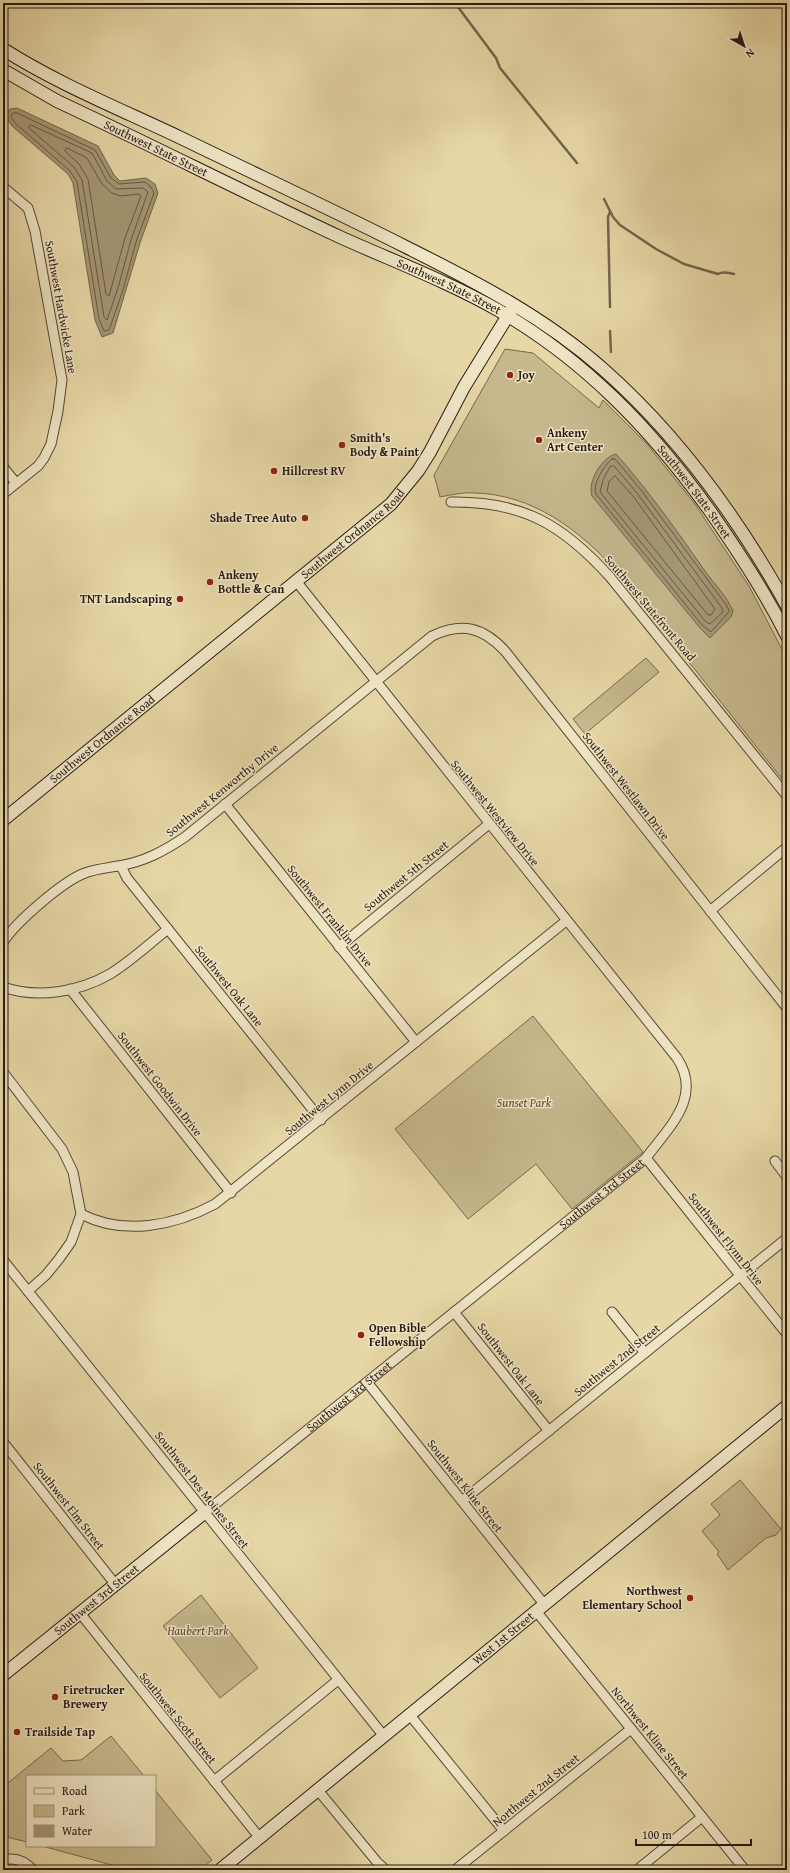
<svg xmlns="http://www.w3.org/2000/svg" width="790" height="1873" font-family="'Gentium Book Plus',serif">
	<rect width="100%" height="100%" fill="#e7d7a6"/>
	<filter id="stains"><feTurbulence type="fractalNoise" baseFrequency=".005" numOctaves="4"/><feColorMatrix values="0 0 0 0 .2 0 0 0 0 .09 0 0 0 0 .02 0 0 0 .5 -.17"/></filter>
	<radialGradient id="worn" r=".72"><stop offset=".6" stop-color="#630" stop-opacity="0"/><stop offset="1" stop-color="#630" stop-opacity=".3"/></radialGradient>
	<g fill="#c6b78d" stroke="#766850">
		<path d="M505 349 533 353 599 408 603 400 647 444 695 504 749 586 787 659V785L617 572C580 530 532 494 474 493 463 492 451 495 440 497L434 475Z"/>
		<polygon points="646,658 659,672 585,734 573,719"/>
		<polygon points="533,1016 643,1152 572,1209 536,1164 468,1219 395,1129"/>
		<polygon points="740,1480 781,1529 776,1535 766,1538 728,1570 717,1554 719,1552 702,1531 720,1515 711,1504"/>
		<polygon points="201,1595 258,1668 220,1698 163,1626"/>
		<polygon points="111,1736 144,1776 27,1776 27,1842 3,1836 3,1787 51,1748 63,1761 81,1760"/>
		<polygon points="155,1790 212,1860 200,1870 130,1870 42,1846 155,1846"/>
	</g>
	<g fill="#a59774" stroke="#72654d">
		<polygon points="17,108 98,146 114,175 120,181 146,178 155,184 158,193 140,243 113,333 102,337 95,320 73,183 68,174 12,126 6,117 10,109"/>
		<path d="M616 454C649 491 677 531 705 571 714 584 727 596 733 611L731 617 710 638 700 628 592 496C587 482 602 457 616 454Z"/>
	</g>
	<g fill="none" stroke-linecap="round" stroke-linejoin="round">
		<g stroke="#665844" stroke-width="1">
			<polygon points="13,113 17,113 95,150 111,178 119,184 145,182 151,187 154,193 136,242 123,290 109,330 104,331 99,319 77,182 70,171 15,123 11,117"/>
			<polygon points="31,125 92,153 107,181 116,189 143,188 148,192 131,240 118,288 107,320 104,317 82,180 74,167 29,128 29,126"/>
			<polygon points="67,148 87,158 102,184 112,193 120,196 139,194 141,196 125,238 109,296 106,294 88,179 79,164 65,151"/>
			<path d="M612 459H615L641 490 727 606 729 611 727 614 711 632 702 625 596 494C592 485 604 465 612 459Z"/>
			<polygon points="611,466 614,466 637,493 722,608 723,612 710,624 706,622 600,492 603,480"/>
			<polygon points="615,476 633,496 715,609 711,615 708,615 607,491 609,482"/>
		</g>
		<g stroke="#72654d" stroke-width="2.5">
			<polyline points="455,3 496,58 500,68 577,163"/>
			<path d="M604 199 613 217 620 225 656 249 684 264 718 274C723 271 728 273 734 274"/>
			<polyline points="610,307 608,217 610,212"/>
			<polyline points="610,331 611,352"/>
		</g>
		<g stroke="#564938" stroke-width="11">
			<g id="street">
				<polyline points="3,187 28,208 35,231 62,380 58,411 51,444 44,458 38,466 3,494"/>
				<polyline points="3,467 16,483"/>
				<path d="M451 502C523 501 563 525 610 577L787 796"/>
				<polyline points="225,804 416,1042"/>
				<polyline points="121,866 127,878 321,1120"/>
				<polyline points="710,911 787,847"/>
				<path d="M3 942C16 922 63 881 85 873 96 869 107 868 118 866 144 862 164 851 185 837L432 636C462 622 483 627 505 651L787 1008"/>
				<polyline points="339,947 489,824"/>
				<path d="M3 987C37 999 79 992 110 974 130 962 149 944 168 929"/>
				<polyline points="70,989 231,1193"/>
				<polyline points="3,1072 62,1149 73,1172 81,1214 71,1242 59,1259 46,1275 28,1291"/>
				<polyline points="646,1158 787,1334"/>
				<polyline points="775,1161 787,1177"/>
				<path d="M81 1214C124 1236 174 1226 215 1204L566 921"/>
				<polyline points="3,1260 383,1735"/>
				<polyline points="454,1312 549,1431"/>
				<polyline points="612,1312 645,1353"/>
				<polyline points="367,1382 544,1604"/>
				<polyline points="3,1442 115,1584"/>
				<polyline points="462,1501 787,1238"/>
				<path id="s1" d="M204 1513 646 1158C669 1127 703 1097 677 1058L296 581"/>
				<polyline points="536,1611 745,1870"/>
				<polyline points="80,1613 259,1837"/>
				<polyline points="409,1714 504,1831"/>
				<polyline points="214,1781 338,1680"/>
				<polyline points="317,1789 377,1862 386,1870"/>
				<path d="M3 1860C15 1857 25 1861 33 1870"/>
				<polyline points="455,1870 631,1729"/>
				<polyline points="637,1870 702,1817"/>
			</g>
		</g>
		<g stroke="#261a13" stroke-width="14">
			<g id="secondary">
				<path d="M3 49C58 84 120 109 179 137 255 174 331 209 406 247 476 282 544 317 603 369 679 436 738 518 787 606"/>
				<path id="s2" d="M3 70 57 101 95 119C177 158 258 199 340 237 393 261 447 281 498 310 585 360 652 430 710 511 738 551 765 592 787 636"/>
				<path id="s3" d="M3 820 391 504 418 471 430 452 464 387 512 309"/>
				<path id="s4" d="M3 1675 204 1513"/>
				<path id="s5" d="M220 1870 787 1406"/>
			</g>
		</g>
		<use href="#street" stroke="#efe5c5" stroke-width="9"/>
		<use href="#secondary" stroke="#efe5c5" stroke-width="12"/>
	</g>
	<g fill="#8f2418" stroke="#efe5c5" stroke-width="1.5">
		<circle cx="510" cy="375" r="4"/>
		<circle cx="539" cy="440" r="4"/>
		<circle cx="342" cy="445" r="4"/>
		<circle cx="274" cy="471" r="4"/>
		<circle cx="305" cy="518" r="4"/>
		<circle cx="210" cy="582" r="4"/>
		<circle cx="180" cy="599" r="4"/>
		<circle cx="361" cy="1335" r="4"/>
		<circle cx="690" cy="1598" r="4"/>
		<circle cx="55" cy="1697" r="4"/>
		<circle cx="17" cy="1732" r="4"/>
	</g>
	<g text-anchor="middle" stroke-width="3" stroke-linejoin="round" paint-order="stroke">
		<g font-size="12" fill="#261a13" stroke="#efe5c5">
			<text dy="4" stroke="none"><textPath href="#s2" startOffset="172">Southwest State Street</textPath></text>
			<text dy="4" stroke="none"><textPath href="#s2" startOffset="496">Southwest State Street</textPath></text>
			<text transform="translate(61 307) rotate(80)" y="4">Southwest Hardwicke Lane</text>
			<text dy="4" stroke="none"><textPath href="#s2" startOffset="820">Southwest State Street</textPath></text>
			<text dy="4" stroke="none"><textPath href="#s3" startOffset="452">Southwest Ordnance Road</textPath></text>
			<text transform="translate(650 608) rotate(50)" y="4">Southwest Statefront Road</text>
			<text dy="4" stroke="none"><textPath href="#s3" startOffset="128">Southwest Ordnance Road</textPath></text>
			<text transform="translate(626 786) rotate(52)" y="4">Southwest Westlawn Drive</text>
			<text transform="translate(222 790) rotate(-39)" y="4">Southwest Kenworthy Drive</text>
			<text transform="translate(495 813) rotate(51)" y="4">Southwest Westview Drive</text>
			<text transform="translate(406 876) rotate(-39)" y="4">Southwest 5th Street</text>
			<text transform="translate(330 916) rotate(51)" y="4">Southwest Franklin Drive</text>
			<text transform="translate(229 986) rotate(51)" y="4">Southwest Oak Lane</text>
			<text transform="translate(160 1084) rotate(52)" y="4">Southwest Goodwin Drive</text>
			<text transform="translate(329 1098) rotate(-39)" y="4">Southwest Lynn Drive</text>
			<text dy="4" stroke="none"><textPath href="#s1" startOffset="510">Southwest 3rd Street</textPath></text>
			<text transform="translate(726 1239) rotate(52)" y="4">Southwest Flynn Drive</text>
			<text transform="translate(617 1360) rotate(-39)" y="4">Southwest 2nd Street</text>
			<text transform="translate(511 1364) rotate(52)" y="4">Southwest Oak Lane</text>
			<text dy="4" stroke="none"><textPath href="#s1" startOffset="186">Southwest 3rd Street</textPath></text>
			<text transform="translate(465 1486) rotate(52)" y="4">Southwest Kline Street</text>
			<text transform="translate(202 1490) rotate(52)" y="4">Southwest Des Moines Street</text>
			<text transform="translate(69 1506) rotate(52)" y="4">Southwest Elm Street</text>
			<text dy="4" stroke="none"><textPath href="#s4" startOffset="120">Southwest 3rd Street</textPath></text>
			<text dy="4" stroke="none"><textPath href="#s5" startOffset="366">West 1st Street</textPath></text>
			<text transform="translate(178 1718) rotate(51)" y="4">Southwest Scott Street</text>
			<text transform="translate(650 1733) rotate(51)" y="4">Northwest Kline Street</text>
			<text transform="translate(536 1790) rotate(-39)" y="4">Northwest 2nd Street</text>
		</g>
		<g font-size="12" font-weight="bold" fill="#261a13" stroke="#efe5c5" text-anchor="start">
			<text x="518" y="379">Joy</text>
			<text x="547" y="437">Ankeny<tspan x="547" dy="14">Art Center</tspan></text>
			<text x="350" y="442">Smith's<tspan x="350" dy="14">Body &amp; Paint</tspan></text>
			<text x="282" y="475">Hillcrest RV</text>
			<text x="297" y="522" text-anchor="end">Shade Tree Auto</text>
			<text x="218" y="579">Ankeny<tspan x="218" dy="14">Bottle &amp; Can</tspan></text>
			<text x="172" y="603" text-anchor="end">TNT Landscaping</text>
			<text x="369" y="1332">Open Bible<tspan x="369" dy="14">Fellowship</tspan></text>
			<text x="682" y="1595" text-anchor="end">Northwest<tspan x="682" dy="14">Elementary School</tspan></text>
			<text x="63" y="1694">Firetrucker<tspan x="63" dy="14">Brewery</tspan></text>
			<text x="25" y="1736">Trailside Tap</text>
		</g>
		<g font-size="12" font-style="italic" fill="#564938" stroke="#efe5c5">
			<text x="524" y="1107">Sunset Park</text>
			<text x="198" y="1635">Haubert Park</text>
		</g>
	</g>
	<rect width="790" height="1873" fill="none" stroke="#e7d7a6" stroke-width="16"/>
	<rect x="4" y="4" width="782" height="1865" fill="none" stroke="#261a13" stroke-width="2"/>
	<rect x="8" y="8" width="774" height="1857" fill="none" stroke="#261a13"/>
	<rect x="26" y="1775" width="130" height="72" fill="#efe5c5" stroke="#9f947e"/>
	<rect x="34" y="1788" width="20" height="6" fill="#efe5c5" stroke="#9f947e"/>
	<text x="62" y="1795" font-size="12" fill="#261a13">Road</text>
	<rect x="34" y="1805" width="20" height="12" fill="#c6b78d" stroke="#9f947e"/>
	<text x="62" y="1815" font-size="12" fill="#261a13">Park</text>
	<rect x="34" y="1825" width="20" height="12" fill="#a59774" stroke="#9f947e"/>
	<text x="62" y="1835" font-size="12" fill="#261a13">Water</text>
	<g transform="translate(744 46) rotate(141)" stroke="#efe5c5" stroke-width="3" paint-order="stroke">
	<path d="M0-3L7 15L0 10L-7 15Z" fill="#261a13"/>
	<text y="-6" font-size="11" font-weight="bold" text-anchor="middle" fill="#261a13">N</text>
	</g>
	<path d="M636 1839v6h115v-6" fill="none" stroke="#261a13" stroke-width="2"/>
	<text x="642" y="1839" font-size="12" fill="#261a13" stroke="#efe5c5" stroke-width="3" paint-order="stroke">100 m</text>
	<rect width="100%" height="100%" filter="url(#stains)"/>
	<rect width="100%" height="100%" fill="url(#worn)"/>
</svg>
